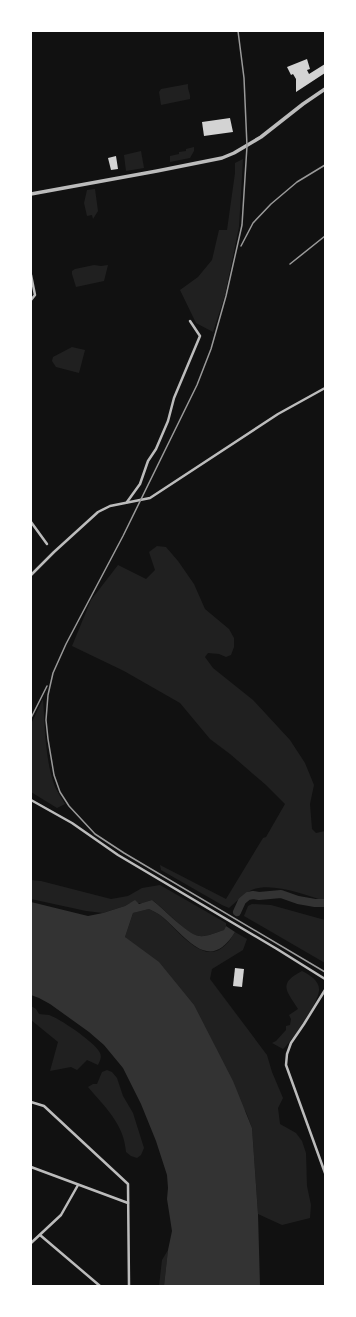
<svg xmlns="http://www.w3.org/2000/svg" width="356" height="1317" font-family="Ubuntu,sans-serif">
	<rect width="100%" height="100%" fill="#111"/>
	<g fill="#202020">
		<path d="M188 84C187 90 191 93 190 99L161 105 159 92 161 89Z"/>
		<polygon points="194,147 194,151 190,158 170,162 170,156 179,154 179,152 186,151 186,149"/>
		<polygon points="141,151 144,168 126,171 124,155"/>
		<polygon points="243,159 239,227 225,295 213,332 196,323 180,290 198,277 212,260 219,230 227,230 235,173 235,163"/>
		<polygon points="95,189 98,211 93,219 92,215 87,216 84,203 87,190"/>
		<polygon points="94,265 101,266 108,265 104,281 76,287 72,274 72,271 75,269"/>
		<polygon points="72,347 85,350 79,373 56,367 52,361 53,357"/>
		<path d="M157 546 166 547 178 561 194 584 205 609 229 629 234 638V647L231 655 226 657 219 654 208 653 205 657 213 668 253 700 266 714 290 740 305 763 314 785 310 804 312 829 316 833 325 831V901C305 895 275 883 254 889 247 891 235 903 229 908L222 905 161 870 160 865 226 899 263 838 266 837 285 804 266 785 230 754 210 739 180 703 124 671 72 646 91 600 118 565 146 579 155 570 149 552Z"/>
		<path d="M43 699C45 728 45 760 55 787 58 793 62 799 65 804L57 808 31 792V724Z"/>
		<path d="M31 880 41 881 111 899 128 896 142 888 160 885 226 923V926L224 930C217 932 207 937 199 936 188 936 163 907 152 900L143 903H130L125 906 103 913 86 911 31 899Z"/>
		<polygon points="252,904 271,905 325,920 325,963 244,916 248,906"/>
		<path d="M149 909C153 911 157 913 160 915 174 926 191 950 209 952 221 953 230 941 235 932L247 939 243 950 212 969 210 979 267 1055 272 1072 283 1098 278 1108 280 1124 296 1133 302 1141 306 1153 307 1186 311 1205 310 1218 282 1225 258 1214 252 1128 246 1112 125 937 133 913Z"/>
		<path d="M302 971C310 975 320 981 319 991 317 1005 293 1040 283 1049L272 1043 276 1041 286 1030V1026L290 1025 291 1019 289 1015 298 1009C287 991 277 984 302 971Z"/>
		<path d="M31 1006 36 1009 39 1014C42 1014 46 1015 49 1015 59 1018 96 1043 100 1053 102 1057 100 1061 98 1065L87 1060 77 1070 71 1067 50 1071 58 1042 31 1020Z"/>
		<path d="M107 1070 112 1072 117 1078 123 1096 133 1113 144 1148 141 1155 137 1158 131 1156 126 1152C124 1124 105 1107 88 1087L93 1084H97L102 1072Z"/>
		<polygon points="168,1250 164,1286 159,1286 162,1260"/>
	</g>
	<path fill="#333" d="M135 900 139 904 152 900C163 908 188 935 199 936 207 937 217 932 224 930L226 926 235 932C208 976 185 934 160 915 157 913 153 911 149 909L133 913 125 937 159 962 194 1005 233 1081 252 1128 258 1214 260 1286H164L168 1250 172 1231 167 1199 168 1188 167 1175 156 1141 141 1104 123 1068 104 1045 89 1032 50 1004 39 998 31 995V902L88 916 103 913 125 906Z"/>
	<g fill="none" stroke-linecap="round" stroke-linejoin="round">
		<polyline stroke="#333" stroke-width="8" points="237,912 242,901 248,896 253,895 259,896 281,894 298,900 315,903 325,903"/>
	</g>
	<g fill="#d3d3d3">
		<polygon points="307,59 310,69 307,70 309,74 325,64 325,73 296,92 296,79 293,74 291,75 287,67"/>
		<polygon points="230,118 233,132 204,136 202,122"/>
		<polygon points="116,156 118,169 111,170 108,158"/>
		<polygon points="235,968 244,969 242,987 233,986"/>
	</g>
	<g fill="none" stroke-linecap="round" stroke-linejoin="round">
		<g stroke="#bcbcbc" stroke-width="2.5">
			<polyline points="31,275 35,295 31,300"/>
			<polyline points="127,502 140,484 148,461 156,449 168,421 174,398 200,336 190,321"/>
			<polyline points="31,522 47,544"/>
			<polyline points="31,575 54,552 98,512 110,506 150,498 278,414 325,388"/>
			<polyline points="31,800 72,823 118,855 277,949 325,979"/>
			<polyline points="325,990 304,1024 291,1043 287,1054 286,1065 325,1173"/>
			<polyline points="31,1102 44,1106 128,1184 129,1286"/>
			<polyline points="31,1167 128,1203"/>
			<polyline points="40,1235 100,1286"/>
			<polyline points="31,1243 61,1215 78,1185"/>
		</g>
		<polyline stroke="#bcbcbc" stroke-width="3.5" points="31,194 157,171 222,158 234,153 261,137 303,104 325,89"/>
		<g stroke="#9a9a9a" stroke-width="1.5">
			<polyline points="238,31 244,78 247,146 242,225 226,296 211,349 197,385 123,536 66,644 53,673 48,695 46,720 48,739 54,775 60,792 69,806 95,834 124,853 325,972"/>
			<polyline points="241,246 253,223 271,204 297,182 325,165"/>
			<polyline points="290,264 325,236"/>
			<polyline points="31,718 47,686"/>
		</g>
	</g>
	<rect width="356" height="1317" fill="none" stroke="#ffffff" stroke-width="64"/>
</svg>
